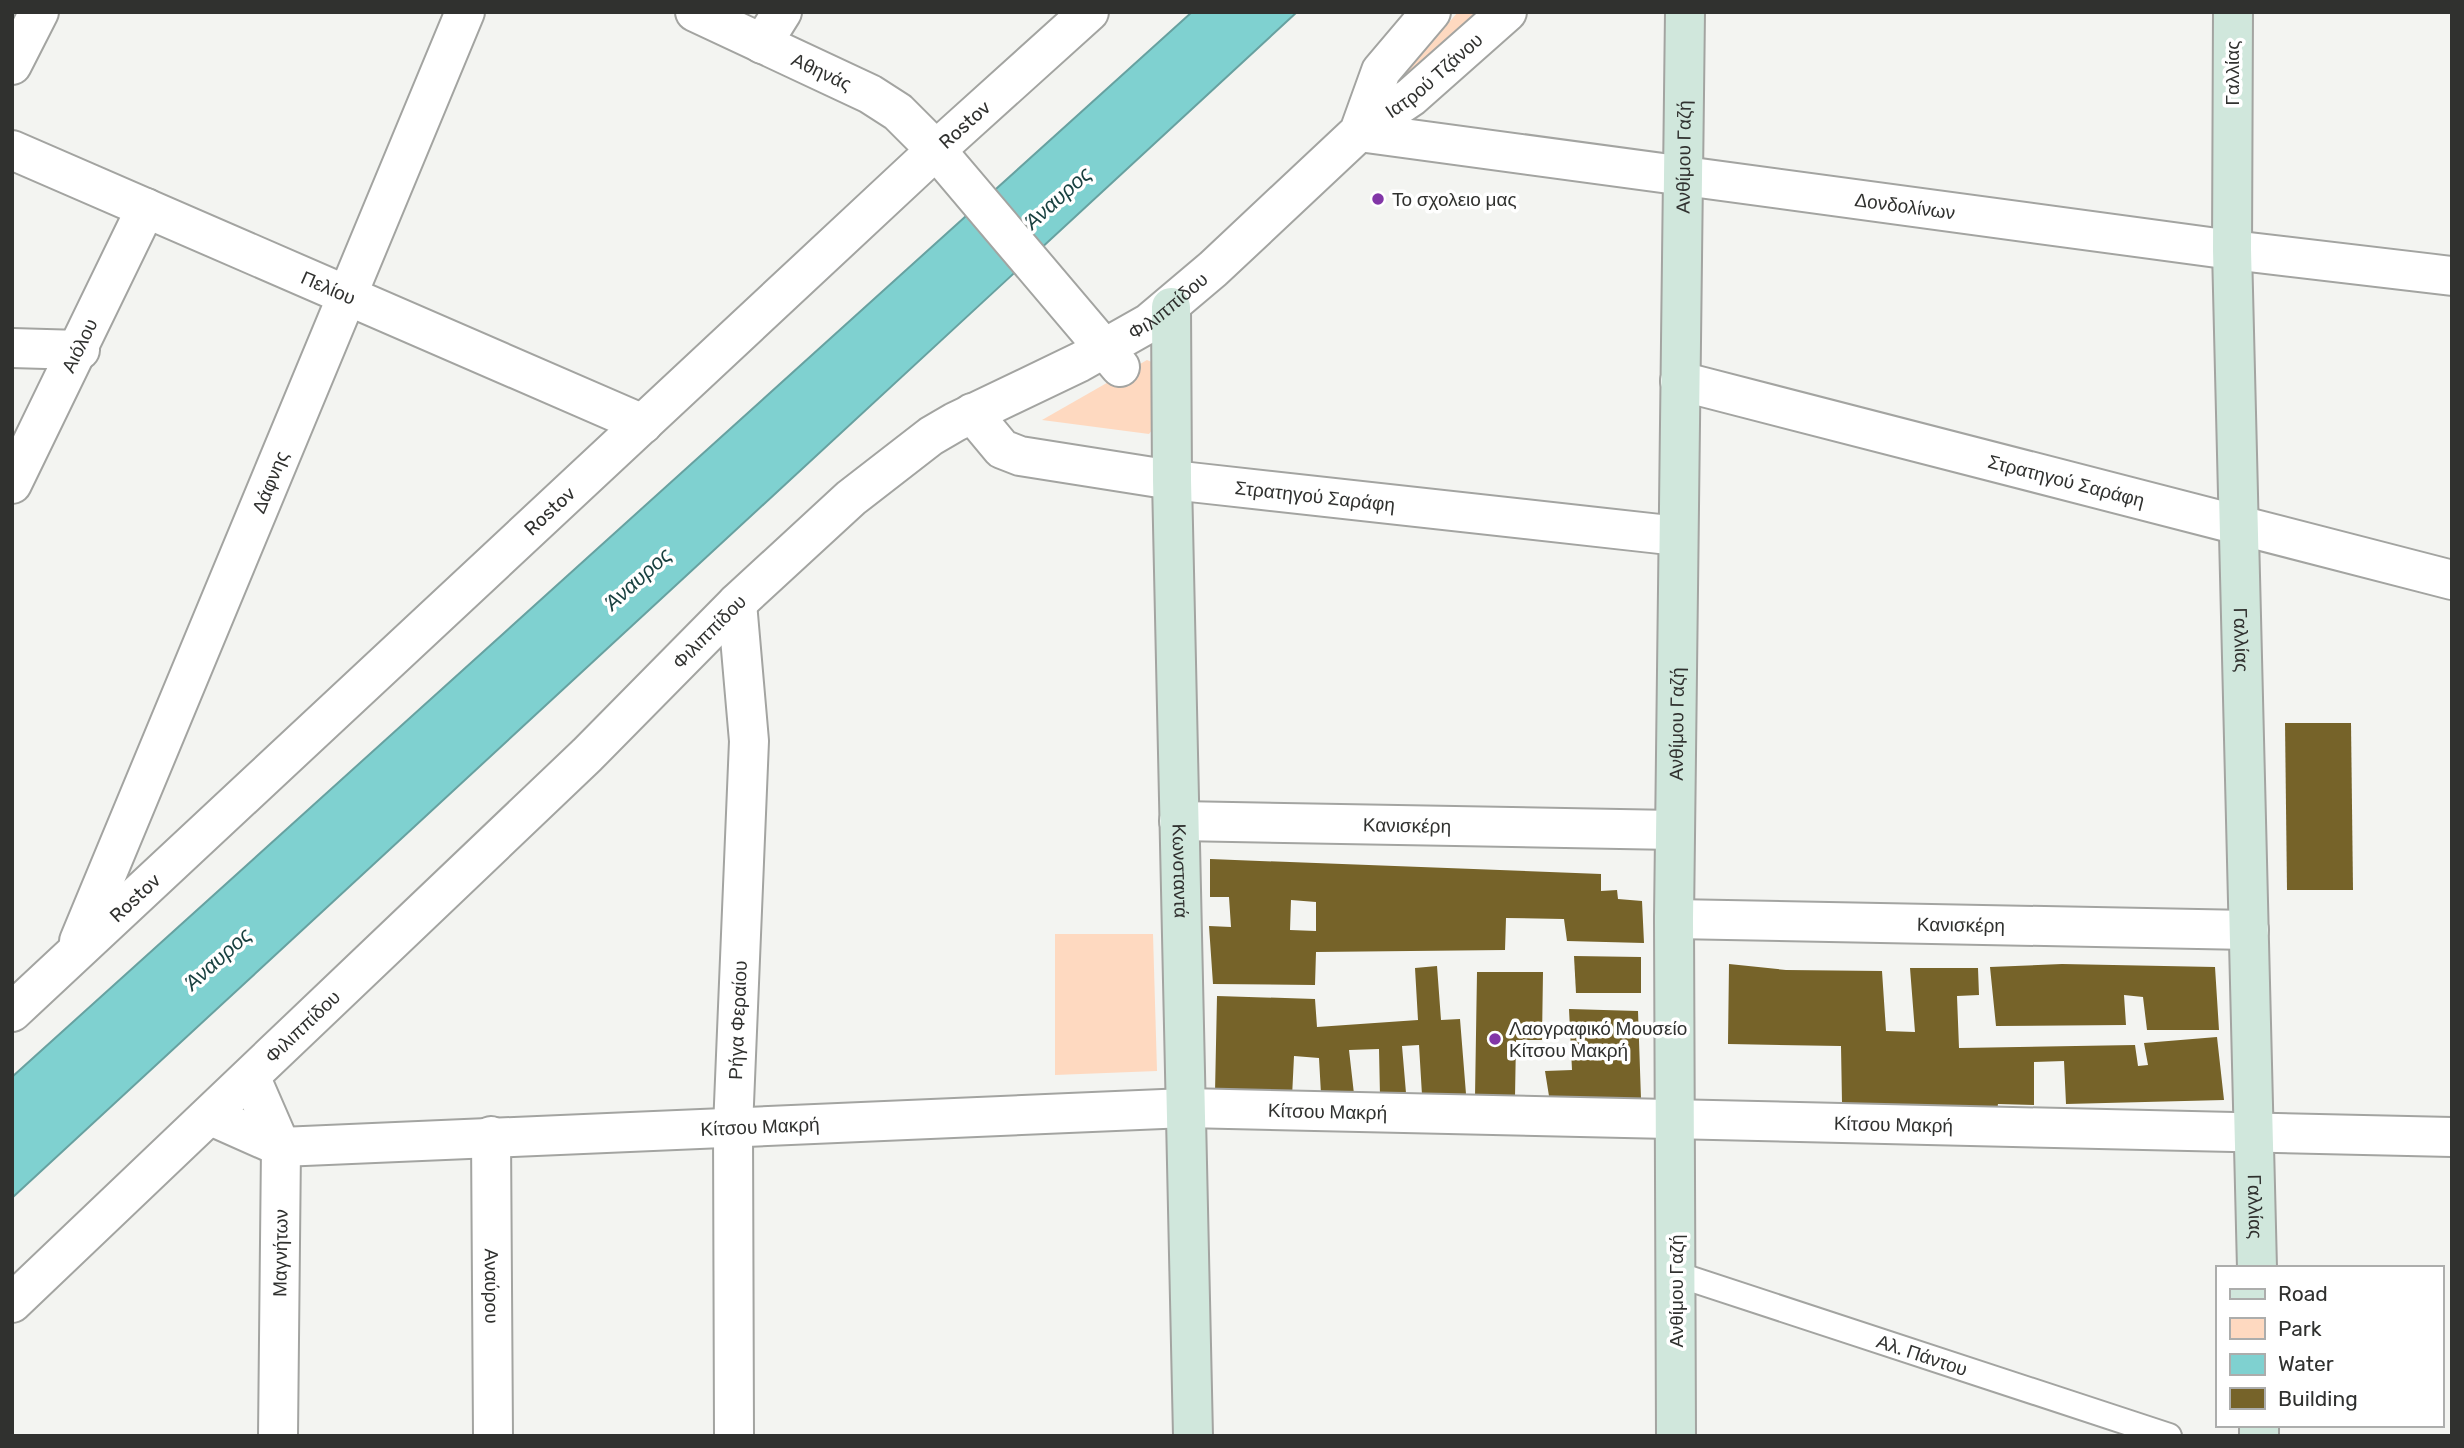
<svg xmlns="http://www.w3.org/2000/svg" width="2464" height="1448" font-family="Rubik,sans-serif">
	<rect width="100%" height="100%" fill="#f3f4f1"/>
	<g fill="#fed9c0">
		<polygon points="1458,12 1477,12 1408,77 1405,73"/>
		<polygon points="1147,360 1154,363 1152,430 1149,434 1042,420"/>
		<polygon points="1055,934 1153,934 1157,1071 1055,1075"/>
	</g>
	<polygon fill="#7fd1d0" stroke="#67a1a0" stroke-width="2" points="1192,12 1297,12 12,1198 12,1077"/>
	<g fill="#766329" fill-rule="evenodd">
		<polygon points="2285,723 2351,723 2353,890 2287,890"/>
		<path d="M1210 859 1601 874V891L1617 890 1618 899 1642 901 1644 943 1567 941 1564 919 1506 918 1505 950 1316 952 1315 985 1213 984 1209 926 1231 927 1229 897H1210ZM1291 900 1316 902V931L1290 930Z"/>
		<polygon points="1574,956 1641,957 1641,993 1576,993"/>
		<polygon points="1729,964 1786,970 1882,971 1886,1031 1915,1032 1910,968 1978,968 1979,995 1957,996 1959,1048 2135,1045 2138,1066 2148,1065 2144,1043 2217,1037 2224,1100 2066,1104 2064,1061 2034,1062 2034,1105 1998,1104 1997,1110 1842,1103 1841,1046 1728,1044"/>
		<polygon points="2062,964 2215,967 2219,1030 2147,1030 2143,997 2124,995 2126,1025 1996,1026 1990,967"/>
		<polygon points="1437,966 1441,1020 1460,1019 1466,1094 1422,1095 1419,1045 1402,1046 1406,1093 1380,1096 1379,1049 1349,1050 1354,1094 1321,1094 1319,1058 1294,1056 1292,1097 1215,1093 1217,996 1315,999 1317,1027 1418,1020 1415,968"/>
		<polygon points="1477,972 1543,972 1542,1040 1516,1040 1515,1097 1475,1097"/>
		<polygon points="1569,1009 1638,1011 1641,1099 1549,1096 1545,1071 1572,1070"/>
	</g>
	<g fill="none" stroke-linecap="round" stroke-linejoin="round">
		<g stroke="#a3a4a1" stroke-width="28">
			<g id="lane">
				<path id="s1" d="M1676 1274 2169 1436"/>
			</g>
		</g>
		<g stroke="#a3a4a1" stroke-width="42">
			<g id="street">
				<path id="s2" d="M695 12 870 94 898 112 936 150 1120 367"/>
				<polyline points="762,44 782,12"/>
				<polyline points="12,65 39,12"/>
				<path id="s3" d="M1359 132 2232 250 2452 276"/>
				<path id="s4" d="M1359 132 1411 97 1507 12"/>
				<path id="s5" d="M12 150 643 424"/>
				<polyline points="12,348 80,350"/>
				<path id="s6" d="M1680 381 2452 580"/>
				<path id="s7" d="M972 413 1002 449 1020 456 1172 480 1678 536"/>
				<path id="s8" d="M12 484 146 208"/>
				<path id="s9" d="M1179 821 1675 830"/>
				<path id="s10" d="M1674 919 2249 930"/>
				<path id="s11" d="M79 941 465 12"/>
				<path id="s12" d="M12 1012 936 150 1089 12"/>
				<polyline points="251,1078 281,1147 278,1436"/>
				<path id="s13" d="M211 1116 281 1147 1186 1108 2452 1137"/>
				<path id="s14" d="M491 1136 493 1436"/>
				<path id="s15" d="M12 1303 587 755 737 603 851 498 931 436 955 422 1080 362 1149 323 1213 269 1359 132 1381 71 1431 12"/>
				<path id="s16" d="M734 1436 733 1128 749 741 737 603"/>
			</g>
		</g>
		<g stroke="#a3a4a1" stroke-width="42">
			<g id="secondary">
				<path id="s17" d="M2233 12 2232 250 2257 1268"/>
				<path id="s18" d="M1171 307 1172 480 1193 1436"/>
				<polyline points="2259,1425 2259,1436"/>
				<path id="s19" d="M1676 1436 1674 919 1685 12"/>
			</g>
		</g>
		<use href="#lane" stroke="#fff" stroke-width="24"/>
		<use href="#street" stroke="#fff" stroke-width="38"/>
		<use href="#secondary" stroke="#d0e7dc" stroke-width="38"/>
	</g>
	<g fill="#8236a7" stroke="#fff" stroke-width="2.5">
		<circle cx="1378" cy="199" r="7"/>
		<circle cx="1495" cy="1039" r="7"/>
	</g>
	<g text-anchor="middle" stroke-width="7" stroke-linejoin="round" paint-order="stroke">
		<g font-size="19" fill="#30312f" stroke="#fff">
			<text dy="7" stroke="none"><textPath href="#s2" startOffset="140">Αθηνάς</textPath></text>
			<text transform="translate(2232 73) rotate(-90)" y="7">Γαλλίας</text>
			<text dy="7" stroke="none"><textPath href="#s4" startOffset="94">Ιατρού Τζάνου</textPath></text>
			<text dy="7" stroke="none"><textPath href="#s12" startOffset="1302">Rostov</textPath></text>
			<text dy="7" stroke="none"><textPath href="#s19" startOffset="1279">Ανθίμου Γαζή</textPath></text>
			<text dy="7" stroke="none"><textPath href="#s3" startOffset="551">Δονδολίνων</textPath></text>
			<text dy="7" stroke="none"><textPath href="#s5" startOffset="345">Πελίου</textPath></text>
			<text dy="7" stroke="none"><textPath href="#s15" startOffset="1535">Φιλιππίδου</textPath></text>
			<text dy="7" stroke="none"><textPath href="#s8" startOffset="154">Αιόλου</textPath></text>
			<text dy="7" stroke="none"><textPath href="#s6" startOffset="399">Στρατηγού Σαράφη</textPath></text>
			<text dy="7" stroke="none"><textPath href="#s11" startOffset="497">Δάφνης</textPath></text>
			<text dy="7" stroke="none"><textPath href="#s7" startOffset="364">Στρατηγού Σαράφη</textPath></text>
			<text dy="7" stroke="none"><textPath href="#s12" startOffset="735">Rostov</textPath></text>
			<text dy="7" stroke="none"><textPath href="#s15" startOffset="968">Φιλιππίδου</textPath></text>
			<text dy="7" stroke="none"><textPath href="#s17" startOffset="628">Γαλλίας</textPath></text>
			<text dy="7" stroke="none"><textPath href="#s19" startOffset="712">Ανθίμου Γαζή</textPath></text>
			<text dy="7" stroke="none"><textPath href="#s9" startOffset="228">Κανισκέρη</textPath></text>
			<text dy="7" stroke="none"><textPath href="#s18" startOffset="564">Κωνσταντά</textPath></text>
			<text dy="7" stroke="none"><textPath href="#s12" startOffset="168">Rostov</textPath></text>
			<text dy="7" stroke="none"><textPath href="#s10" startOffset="287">Κανισκέρη</textPath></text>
			<text dy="7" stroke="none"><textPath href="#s16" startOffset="416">Ρήγα Φεραίου</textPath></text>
			<text dy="7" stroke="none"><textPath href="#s15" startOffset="401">Φιλιππίδου</textPath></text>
			<text dy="7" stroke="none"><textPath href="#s13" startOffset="1124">Κίτσου Μακρή</textPath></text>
			<text dy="7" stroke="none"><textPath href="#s13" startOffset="1690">Κίτσου Μακρή</textPath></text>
			<text dy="7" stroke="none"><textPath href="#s13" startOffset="556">Κίτσου Μακρή</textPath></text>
			<text dy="7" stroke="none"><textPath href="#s17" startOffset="1195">Γαλλίας</textPath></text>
			<text transform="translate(280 1253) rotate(-89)" y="7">Μαγνήτων</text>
			<text dy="7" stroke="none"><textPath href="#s14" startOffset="150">Αναύρου</textPath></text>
			<text transform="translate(1676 1291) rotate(-90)" y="7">Ανθίμου Γαζή</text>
			<text dy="7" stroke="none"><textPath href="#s1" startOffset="259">Αλ. Πάντου</textPath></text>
		</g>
		<g font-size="19" fill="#30312f" stroke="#fff" text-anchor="start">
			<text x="1392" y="206">Το σχολειο μας</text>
			<text x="1509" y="1035">Λαογραφικό Μουσείο<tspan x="1509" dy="22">Κίτσου Μακρή</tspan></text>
		</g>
		<g font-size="21" font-style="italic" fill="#194140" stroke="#fff">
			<text transform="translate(1058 198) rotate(-42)" y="7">Άναυρος</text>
			<text transform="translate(638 579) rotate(-42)" y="7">Άναυρος</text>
			<text transform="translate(218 959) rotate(-42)" y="7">Άναυρος</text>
		</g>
	</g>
	<rect width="2464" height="1448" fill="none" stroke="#30312f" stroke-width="28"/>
	<rect x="2216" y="1266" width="228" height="161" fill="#ffffff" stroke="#acadac" stroke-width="2"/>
	<rect x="2230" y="1289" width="35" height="10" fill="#d0e7dc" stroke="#acadac" stroke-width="2"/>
	<text x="2278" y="1301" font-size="21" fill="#30312f">Road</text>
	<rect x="2230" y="1318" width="35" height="21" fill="#fed9c0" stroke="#acadac" stroke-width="2"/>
	<text x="2278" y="1336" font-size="21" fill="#30312f">Park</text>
	<rect x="2230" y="1354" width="35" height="21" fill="#7fd1d0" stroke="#acadac" stroke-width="2"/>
	<text x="2278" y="1371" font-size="21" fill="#30312f">Water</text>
	<rect x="2230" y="1388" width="35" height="21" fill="#766329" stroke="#acadac" stroke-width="2"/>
	<text x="2278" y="1406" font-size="21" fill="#30312f">Building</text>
</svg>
